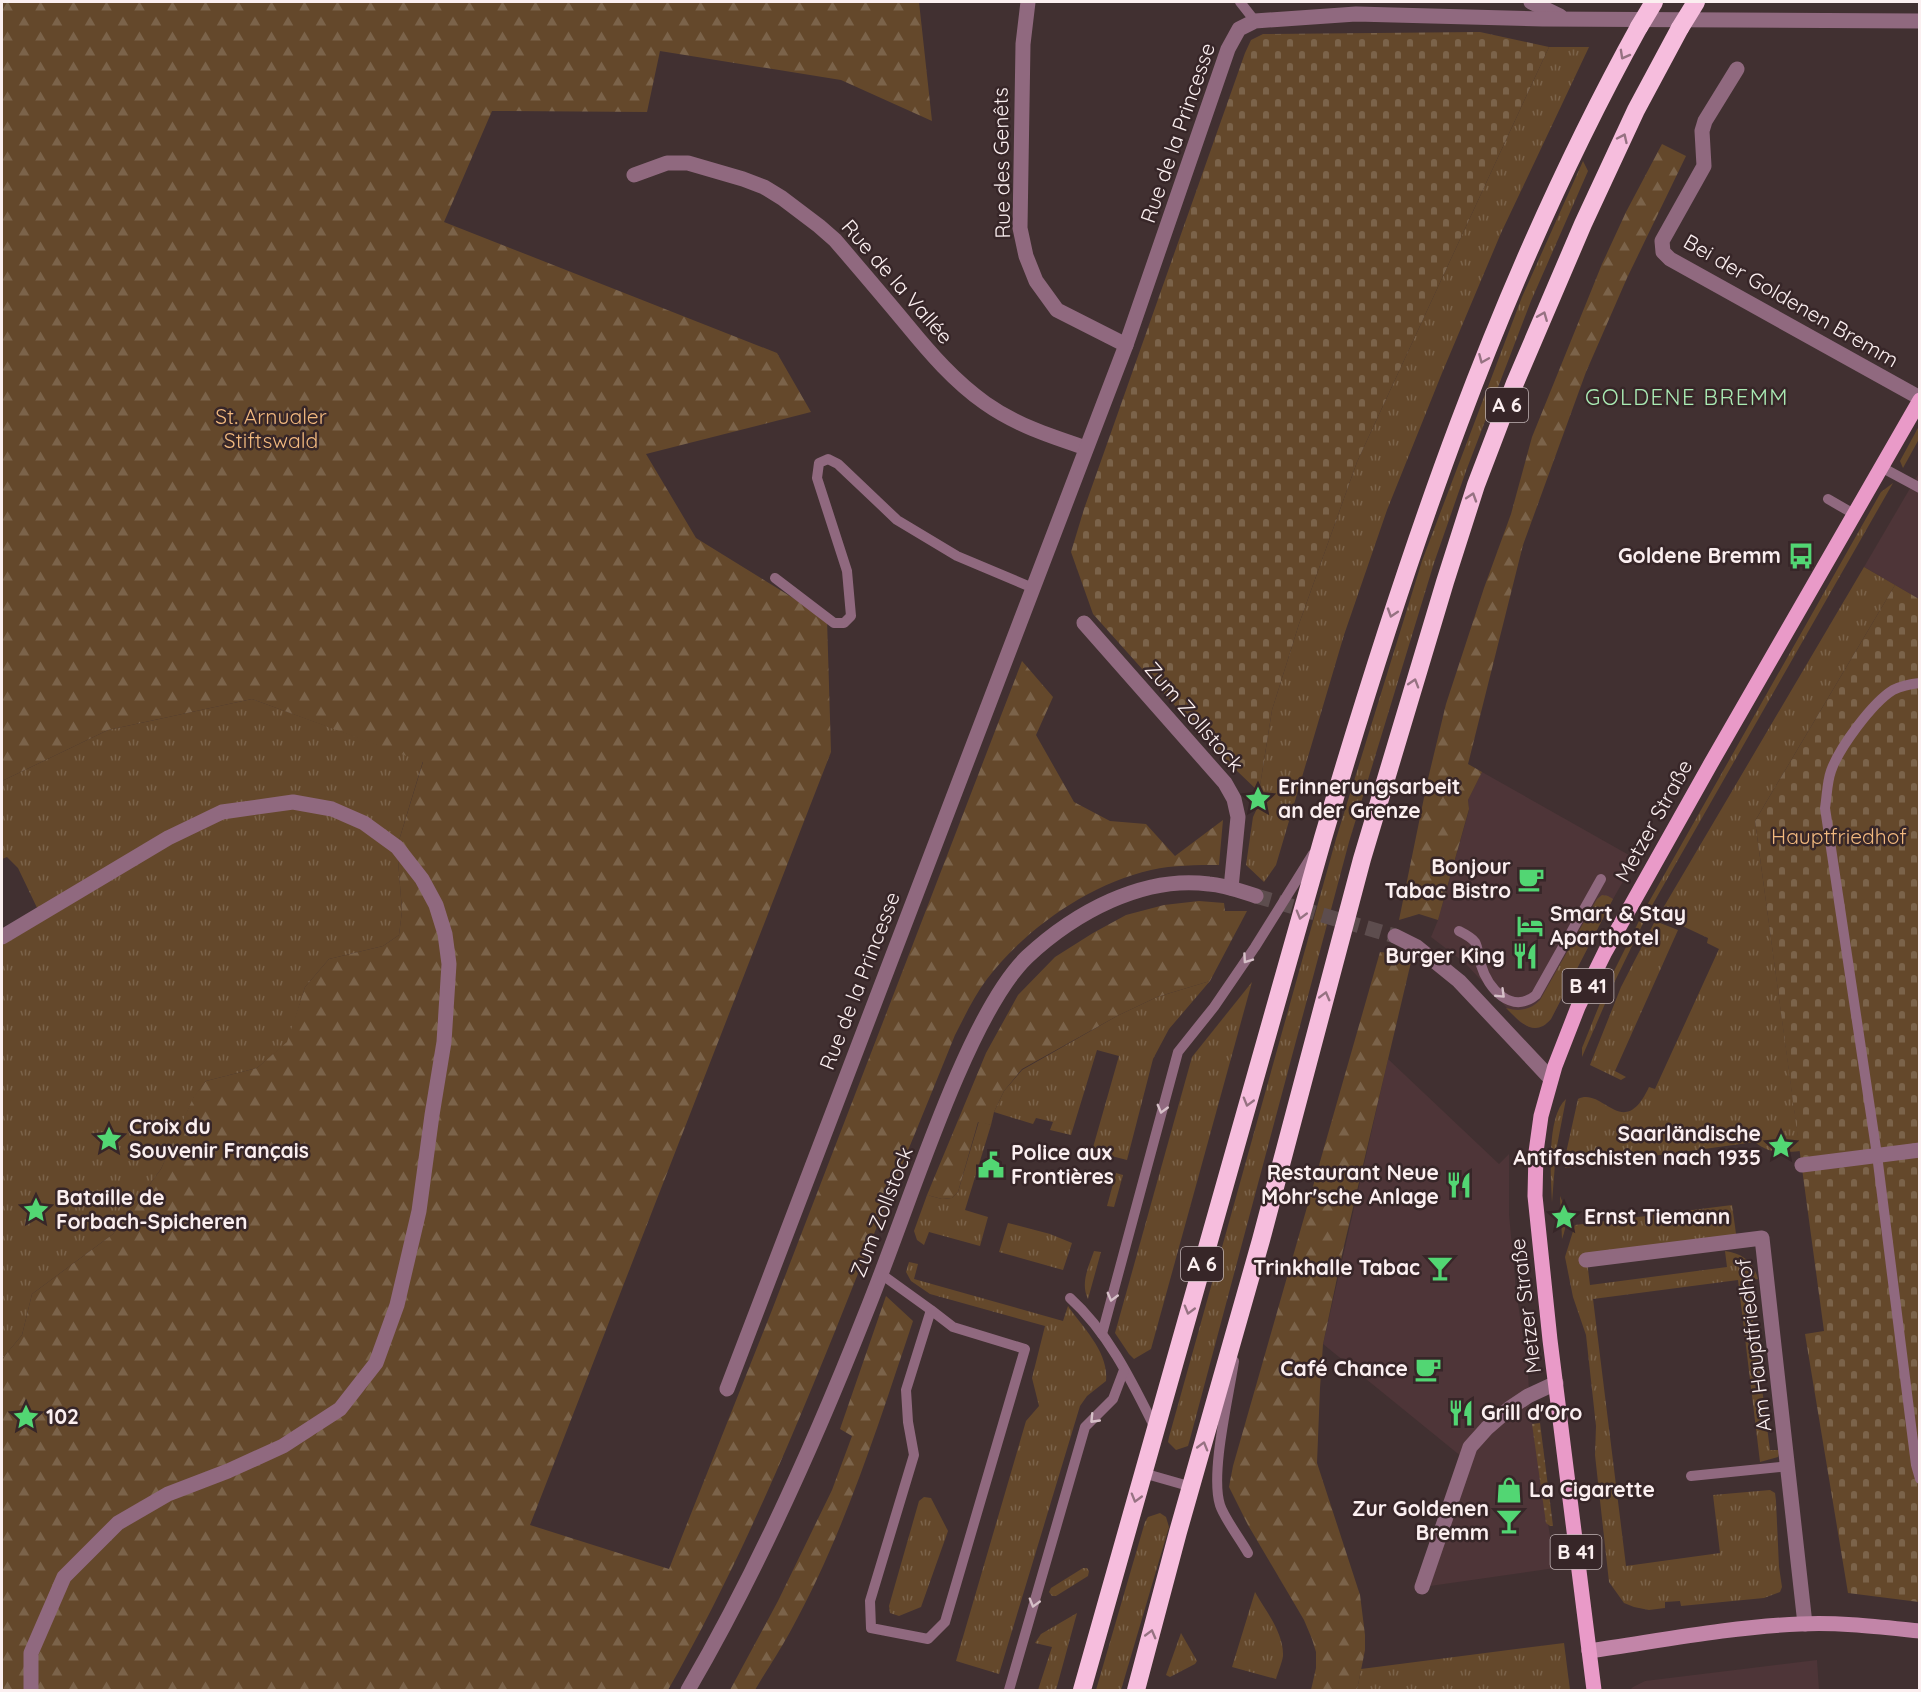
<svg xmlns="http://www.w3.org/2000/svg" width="1921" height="1692" font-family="Quicksand,sans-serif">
	<defs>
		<pattern id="grass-tufts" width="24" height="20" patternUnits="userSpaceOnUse" patternTransform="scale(1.5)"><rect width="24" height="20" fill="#64482b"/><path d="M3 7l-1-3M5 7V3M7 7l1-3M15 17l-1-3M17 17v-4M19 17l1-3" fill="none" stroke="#7b634a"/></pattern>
		<pattern id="forest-firs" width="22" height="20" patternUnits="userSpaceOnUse" patternTransform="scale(1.5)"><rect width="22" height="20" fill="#64482b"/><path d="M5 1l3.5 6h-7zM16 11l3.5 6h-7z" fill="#7b634a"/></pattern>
		<pattern id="cemetery-stones" width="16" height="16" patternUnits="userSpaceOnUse" patternTransform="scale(1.5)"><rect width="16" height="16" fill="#64482b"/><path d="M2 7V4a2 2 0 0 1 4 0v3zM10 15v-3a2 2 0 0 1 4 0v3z" fill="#7b634a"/></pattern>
		<pattern id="garden-dots" width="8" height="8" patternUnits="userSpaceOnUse" patternTransform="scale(1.5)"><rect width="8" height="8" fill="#64482b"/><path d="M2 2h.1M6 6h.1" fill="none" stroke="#7b634a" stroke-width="1.8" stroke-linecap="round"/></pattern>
	</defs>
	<rect width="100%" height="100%" fill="#413031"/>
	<g fill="#4e3538">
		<polygon points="1919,473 1919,599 1864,567"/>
		<polygon points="1482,772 1636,859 1613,899 1551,1019 1545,1025 1536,1028 1529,1027 1520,1022 1465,963 1431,937 1438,920 1469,810 1468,800"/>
		<polygon points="1388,1059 1499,1164 1509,1154 1509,1214 1516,1289 1528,1373 1530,1408 1555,1568 1430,1586 1470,1461 1457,1453 1323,1344"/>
		<polygon points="1817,1660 1819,1690 1630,1690 1633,1687 1645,1681"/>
	</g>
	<g fill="url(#grass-tufts)">
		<polygon points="1549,47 1589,47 1501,233 1442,373 1387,510 1344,635 1276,865 1264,882 1246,865 1253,817 1261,800 1259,792 1272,710 1299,624 1357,462"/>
		<polygon points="1583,161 1588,171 1531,301 1466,471 1434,563 1349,842 1190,1439 1188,1446 1176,1450 1168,1442 1169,1437 1336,839 1422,561 1522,297"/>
		<polygon points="1919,426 1919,439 1903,468 1900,461"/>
		<polygon points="1893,483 1650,909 1614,983 1582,1057 1582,1048 1609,981 1646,907 1881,492"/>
		<path d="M1864 567 1895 585 1755 821 1800 1151C1783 1153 1769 1154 1755 1142L1565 1168 1566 1153 1578 1099C1603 1086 1623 1143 1649 1087L1655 1089 1719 949 1707 943 1708 938 1659 915Z"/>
		<polygon points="252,699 423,761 397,847 402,911 399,935 383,946 329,959 305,987 288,1042 257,1068 206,1081 194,1097 161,1169 113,1234 32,1294 22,1335 2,1359 2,937 40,914 18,868 7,857 2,859 2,781 108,730"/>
		<path d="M1602 895 1608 896 1613 899 1551 1019C1534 1039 1519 1021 1506 1008 1520 1012 1530 1010 1540 1000L1597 899Z"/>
		<polygon points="1655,921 1678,930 1615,1071 1626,1077 1621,1080 1590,1065 1621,987"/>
		<polygon points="1210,981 1169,1029 1153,1059 1127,1160 1092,1151 1119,1056 1097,1050 1071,1135 1050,1130 1053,1122 1036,1118 1033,1124 994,1112 1004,1091 1022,1070 1117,1016 1157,997"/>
		<polygon points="1252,982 1151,1349 1134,1359 1129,1354 1115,1333 1192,1057"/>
		<path d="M1566 1099 1556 1151 1552 1202C1551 1177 1546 1117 1566 1099Z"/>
		<polygon points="979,1121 991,1125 965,1210 988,1217 980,1246 929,1232 924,1245 917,1240 914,1231 927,1195 942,1199 952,1198 958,1192"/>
		<polygon points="1116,1173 1123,1175 1114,1207 1107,1206"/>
		<path d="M1560 1196C1567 1211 1568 1223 1562 1239Z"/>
		<path d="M1732 1205 1737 1241 1587 1261 1590 1285 1727 1267 1725 1251C1743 1254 1753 1261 1758 1279L1748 1281 1770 1450H1780L1778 1457 1760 1462 1738 1280 1593 1299 1626 1566 1720 1553 1713 1495 1770 1490 1775 1493 1776 1501 1779 1567 1782 1587 1780 1592 1764 1598 1681 1606 1680 1601 1665 1602V1608L1649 1610 1634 1607 1624 1603 1609 1582 1595 1455 1596 1426 1586 1335 1573 1297 1565 1257 1575 1225Z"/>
		<polygon points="1008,1223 1050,1234 1072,1243 1063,1270 999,1252"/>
		<path d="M1094 1251 1101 1252 1088 1299C1080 1283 1089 1266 1094 1251Z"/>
		<path d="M909 1262 918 1264 914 1279 1063 1321 1068 1306C1083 1328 1109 1352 1106 1381L1087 1396 1080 1406 999 1674 956 1661 1026 1421 1039 1406 1032 1378 1045 1326 930 1294 911 1281 906 1272Z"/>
		<polygon points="924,1497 931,1498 948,1531 921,1607 899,1616 890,1613 889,1606 919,1501"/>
		<polygon points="1160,1513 1166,1517 1169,1527 1121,1690 1096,1690 1145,1522 1148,1517"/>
		<polygon points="1083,1568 1087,1568 1089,1571 1088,1576 1056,1596 1052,1596 1049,1592 1051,1588"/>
		<path d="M1255 1592C1265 1610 1284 1633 1283 1656 1282 1663 1278 1672 1276 1679L1232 1667Z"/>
		<polygon points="1077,1613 1056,1690 1038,1690 1052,1647 1035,1643 1041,1634"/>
		<polygon points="1181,1633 1197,1661 1195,1664 1170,1677 1166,1675"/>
		<polygon points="1564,1643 1570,1690 1357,1690 1361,1669"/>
	</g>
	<g fill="url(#forest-firs)">
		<path d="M2 2H919L932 121 841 80 660 51 647 112 492 111 444 222 777 353 811 412 646 454 696 538 827 619 831 752 530 1525 669 1569 772 1310 1022 661 1053 697 1036 735 1074 802 1110 821 1146 824 1175 856 1223 820 1219 865C1196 865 1174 865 1151 870 1089 884 1025 929 987 979 974 996 965 1016 955 1035 924 1112 892 1189 861 1266 804 1410 745 1555 668 1690H2V1359L22 1335 32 1294 113 1234 161 1169 194 1096 206 1081 257 1068 287 1042 305 987 329 959 383 946 399 935 402 911 397 847 423 762 252 699 108 730 2 781Z"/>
		<polygon points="1662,144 1686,156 1627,278 1586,372 1523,545 1468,764 1482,772 1468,800 1469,809 1438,920 1419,914 1399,920 1427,783 1446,704 1484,588 1511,514 1532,437 1602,264 1626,212"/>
		<polygon points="1199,901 1224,903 1225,911 1247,911 1210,981 1157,997 1117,1016 1022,1069 1004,1091 994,1112 991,1125 978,1122 958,1192 952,1198 942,1199 927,1195 986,1053 1018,995 1055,957 1093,933 1126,915 1164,905"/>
		<polygon points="1380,952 1389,953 1411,962 1343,1250 1323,1344 1320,1388 1317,1463 1360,1595 1365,1635 1365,1650 1357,1690 1311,1690 1316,1668 1316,1652 1312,1639 1304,1620 1248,1525 1229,1487 1233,1466"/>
		<path d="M886 1296 913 1321C878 1426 844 1534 790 1632 779 1652 766 1671 755 1690H730L778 1601 832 1490 852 1436 840 1429Z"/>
	</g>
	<g fill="url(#cemetery-stones)">
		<polygon points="1480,32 1549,47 1357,462 1299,624 1272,710 1259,792 1211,746 1093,614 1071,552 1084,509 1245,53 1251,40 1263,34"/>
		<polygon points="1895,585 1919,599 1919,1602 1848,1593 1805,1334 1824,1331 1755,821"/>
	</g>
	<polygon fill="url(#garden-dots)" points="1540,1423 1553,1526 1550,1526 1546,1523 1532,1424"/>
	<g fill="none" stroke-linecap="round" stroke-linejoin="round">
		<polyline stroke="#5d4d4e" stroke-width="15" stroke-dasharray="15 8" stroke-linecap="butt" points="1256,896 1395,936"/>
		<g stroke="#90697f" stroke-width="10">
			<polyline points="1240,2 1255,21"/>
			<polyline points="1881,467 1920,488"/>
			<polyline points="1828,499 1854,514"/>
			<polyline points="775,578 834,623 844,623 851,616 847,571 817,478 819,463 828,459 838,464 897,520 957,556 1033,588"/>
			<path d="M1920 683C1910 684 1901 686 1893 690 1872 703 1839 748 1831 771 1827 782 1827 796 1825 808L1877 1155 1916 1465 1920 1479"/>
			<path d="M1459 931C1465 934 1471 937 1475 942 1479 949 1478 958 1481 965 1488 989 1512 1015 1536 995L1601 879"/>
			<polyline points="881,1274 931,1310 906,1390 908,1422 914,1455 870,1601 871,1628 928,1639 945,1622 1025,1349 953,1327 931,1310"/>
			<path d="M1070 1298C1109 1333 1133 1384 1156 1430"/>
			<polyline points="1102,1334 1178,1052 1214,1007 1255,947 1313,854"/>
			<path d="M1234 1361C1229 1396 1210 1473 1220 1505 1224 1518 1241 1540 1248 1553"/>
			<polyline points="1143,1473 1192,1487"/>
			<polyline points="1691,1476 1789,1466"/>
			<polyline points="1009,1690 1085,1427 1113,1399 1124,1370"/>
		</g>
		<polyline stroke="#90697f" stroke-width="15" points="1802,1165 1920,1150"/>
		<g stroke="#90697f" stroke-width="15">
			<polyline points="1028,2 1023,44 1020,228 1026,256 1036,281 1057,310 1126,345"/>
			<polyline points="1531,2 1560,16"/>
			<polyline points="1737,69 1705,121 1702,131 1704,166 1662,241 1663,252 1670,259 1920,398"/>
			<path d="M634 175 667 163H688L743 179 764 187 782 198 819 226 835 240C859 268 883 296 907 325 930 353 954 381 985 403 1016 425 1050 436 1086 448"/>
			<polyline points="1084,623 1225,783 1234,799 1238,817 1231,888"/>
			<polyline points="1586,1260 1762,1238 1805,1624"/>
			<polyline points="727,1389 1126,345 1228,49 1239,29 1255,21 1356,14 1543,19 1920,21"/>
			<polyline points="1422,1587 1470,1447 1487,1428 1510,1408 1528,1396 1556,1383"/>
		</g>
		<g stroke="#90697f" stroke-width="15">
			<polyline points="1395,936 1417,947 1459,981 1551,1079"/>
			<polyline points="2,937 168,838 222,812 293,802 332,809 364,823 397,847 422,879 436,905 445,934 449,964 444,1042 432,1115 419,1211 397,1305 376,1363 340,1409 283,1446 228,1471 168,1494 118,1523 64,1577 31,1653 31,1690"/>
			<path d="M688 1690C758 1570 814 1444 865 1315 897 1236 923 1154 957 1076 973 1039 998 985 1027 957 1074 913 1143 875 1209 884 1225 885 1240 891 1256 896"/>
		</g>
		<path stroke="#c285a8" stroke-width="15" d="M1589 1651C1659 1641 1729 1627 1800 1624 1840 1622 1880 1627 1920 1631"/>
		<polyline stroke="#e99ac8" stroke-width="15" points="1594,1690 1550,1340 1535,1196 1536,1152 1541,1116 1555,1066 1578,1007 1605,952 1710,765 1920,400"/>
		<g stroke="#f6bddd" stroke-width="18">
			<path d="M1082 1690 1323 838C1405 559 1498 282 1639 27"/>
			<polyline points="1136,1690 1178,1532 1261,1240 1362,859 1445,582 1476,485 1515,383 1583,224 1636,110 1680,28"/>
		</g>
		<g stroke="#f6bddd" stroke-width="18">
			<polyline points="1639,27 1654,2"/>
			<polyline points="1680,28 1696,2"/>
		</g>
	</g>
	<defs><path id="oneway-chevron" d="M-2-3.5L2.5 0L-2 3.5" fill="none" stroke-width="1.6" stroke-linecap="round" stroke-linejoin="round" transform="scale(1.5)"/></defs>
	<g stroke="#967282">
		<use href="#oneway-chevron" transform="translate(1624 55) rotate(119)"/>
		<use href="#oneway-chevron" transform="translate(1623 138) rotate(-65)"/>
		<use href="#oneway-chevron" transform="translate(1543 316) rotate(-68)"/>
		<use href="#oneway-chevron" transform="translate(1483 359) rotate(113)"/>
		<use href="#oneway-chevron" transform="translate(1472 497) rotate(-72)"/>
		<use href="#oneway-chevron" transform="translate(1392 613) rotate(108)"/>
		<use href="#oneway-chevron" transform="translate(1414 683) rotate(-73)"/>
		<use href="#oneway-chevron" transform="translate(1301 915) rotate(106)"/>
		<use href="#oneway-chevron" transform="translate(1325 996) rotate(-75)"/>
		<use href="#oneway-chevron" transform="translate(1248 1102) rotate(106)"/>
		<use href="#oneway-chevron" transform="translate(1189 1310) rotate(106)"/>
		<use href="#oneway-chevron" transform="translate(1203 1446) rotate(-74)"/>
		<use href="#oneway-chevron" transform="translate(1136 1498) rotate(106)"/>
		<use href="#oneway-chevron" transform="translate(1151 1634) rotate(-75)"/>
	</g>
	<g stroke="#d6c0c8">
		<use href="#oneway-chevron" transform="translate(1247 959) rotate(125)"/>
		<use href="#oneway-chevron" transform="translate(1501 994) rotate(44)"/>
		<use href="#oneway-chevron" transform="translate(1162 1109) rotate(105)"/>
		<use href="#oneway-chevron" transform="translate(1112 1297) rotate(105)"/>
		<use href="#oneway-chevron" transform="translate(1094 1419) rotate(134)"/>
		<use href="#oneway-chevron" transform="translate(1034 1603) rotate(106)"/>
	</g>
	<defs>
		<g id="bus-bare" transform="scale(2.07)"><path d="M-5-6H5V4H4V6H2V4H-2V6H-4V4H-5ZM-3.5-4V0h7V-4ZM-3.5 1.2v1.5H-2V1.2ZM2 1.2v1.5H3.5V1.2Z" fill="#52d673" stroke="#372628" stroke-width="2.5" paint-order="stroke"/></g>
		<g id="sight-bare" transform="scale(2.07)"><path d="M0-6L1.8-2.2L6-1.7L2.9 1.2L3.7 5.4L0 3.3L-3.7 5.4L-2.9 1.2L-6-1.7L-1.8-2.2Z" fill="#52d673" stroke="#372628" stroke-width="2.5" paint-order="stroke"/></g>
		<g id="cafe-bare" transform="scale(2.07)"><path d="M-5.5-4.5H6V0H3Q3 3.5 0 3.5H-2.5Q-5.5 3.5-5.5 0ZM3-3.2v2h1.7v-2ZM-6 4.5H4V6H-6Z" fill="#52d673" stroke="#372628" stroke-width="2.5" paint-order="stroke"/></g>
		<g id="hotel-bare" transform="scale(2.07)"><path d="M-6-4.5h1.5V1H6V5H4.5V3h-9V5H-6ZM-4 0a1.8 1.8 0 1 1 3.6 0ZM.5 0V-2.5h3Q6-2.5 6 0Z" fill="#52d673" stroke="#372628" stroke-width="2.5" paint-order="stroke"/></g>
		<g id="restaurant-bare" transform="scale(2.07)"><path d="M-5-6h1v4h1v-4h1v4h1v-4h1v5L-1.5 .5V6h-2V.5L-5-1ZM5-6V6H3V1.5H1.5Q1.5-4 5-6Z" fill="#52d673" stroke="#372628" stroke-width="2.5" paint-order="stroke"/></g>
		<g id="civic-bare" transform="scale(2.07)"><path d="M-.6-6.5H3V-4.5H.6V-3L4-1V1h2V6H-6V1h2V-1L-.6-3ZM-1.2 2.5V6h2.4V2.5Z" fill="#52d673" stroke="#372628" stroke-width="2.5" paint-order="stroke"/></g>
		<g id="bar-bare" transform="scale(2.07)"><path d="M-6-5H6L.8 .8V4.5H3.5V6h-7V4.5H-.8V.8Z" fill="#52d673" stroke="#372628" stroke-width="2.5" paint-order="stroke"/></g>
		<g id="shop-bare" transform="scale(2.07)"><path d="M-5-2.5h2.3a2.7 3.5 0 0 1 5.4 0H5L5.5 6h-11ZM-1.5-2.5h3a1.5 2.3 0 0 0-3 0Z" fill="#52d673" stroke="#372628" stroke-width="2.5" paint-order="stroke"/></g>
	</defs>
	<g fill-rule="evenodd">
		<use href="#bus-bare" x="1801" y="556"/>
		<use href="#sight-bare" x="1258" y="799"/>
		<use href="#cafe-bare" x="1531" y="879"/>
		<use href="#hotel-bare" x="1530" y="926"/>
		<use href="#restaurant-bare" x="1525" y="956"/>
		<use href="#sight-bare" x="109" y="1139"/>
		<use href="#sight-bare" x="1781" y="1146"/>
		<use href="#civic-bare" x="991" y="1165"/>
		<use href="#restaurant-bare" x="1459" y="1185"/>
		<use href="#sight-bare" x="36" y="1210"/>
		<use href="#sight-bare" x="1564" y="1217"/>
		<use href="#bar-bare" x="1440" y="1268"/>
		<use href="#cafe-bare" x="1428" y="1369"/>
		<use href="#restaurant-bare" x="1461" y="1413"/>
		<use href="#sight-bare" x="26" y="1417"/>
		<use href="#shop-bare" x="1509" y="1490"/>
		<use href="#bar-bare" x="1509" y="1521"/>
	</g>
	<g text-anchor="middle" stroke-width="5" stroke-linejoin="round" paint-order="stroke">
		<g fill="#372628" stroke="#c0b3b4" stroke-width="1.5">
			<rect x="1486" y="388" width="42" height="34" rx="4.5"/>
			<rect x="1562.5" y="969" width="51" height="34" rx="4.5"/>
			<rect x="1181" y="1247" width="42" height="34" rx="4.5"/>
			<rect x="1550.5" y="1535" width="51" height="34" rx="4.5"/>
		</g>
		<g font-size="20" font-weight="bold" fill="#fbeff0">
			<text x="1507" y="412">A 6</text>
			<text x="1588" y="993">B 41</text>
			<text x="1202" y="1271">A 6</text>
			<text x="1576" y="1559">B 41</text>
		</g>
		<g font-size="21" fill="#fbeff0" stroke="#372628">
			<text transform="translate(1178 133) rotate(-71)" y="7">Rue de la Princesse</text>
			<text transform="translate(1002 163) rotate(-91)" y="7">Rue des Genêts</text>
			<text transform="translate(897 282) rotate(49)" y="7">Rue de la Vallée</text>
			<text transform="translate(1791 301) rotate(30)" y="7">Bei der Goldenen Bremm</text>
			<text transform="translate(1194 717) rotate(49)" y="7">Zum Zollstock</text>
			<text transform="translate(1654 821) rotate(-61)" y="7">Metzer Straße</text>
			<text transform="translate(860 981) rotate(-69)" y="7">Rue de la Princesse</text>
			<text transform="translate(882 1212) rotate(-69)" y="7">Zum Zollstock</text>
			<text transform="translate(1526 1306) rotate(-97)" y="7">Metzer Straße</text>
			<text transform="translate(1754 1345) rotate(-97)" y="7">Am Hauptfriedhof</text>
		</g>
		<g font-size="21" fill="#f2b97f" stroke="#372628">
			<text x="271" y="424">St. Arnualer<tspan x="271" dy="24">Stiftswald</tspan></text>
			<text x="1839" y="844">Hauptfriedhof</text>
		</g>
		<g font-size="21" font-weight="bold" fill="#fbeff0" stroke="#372628" text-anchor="start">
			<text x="1781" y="563" text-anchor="end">Goldene Bremm</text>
			<text x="1278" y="794">Erinnerungsarbeit<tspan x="1278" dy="24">an der Grenze</tspan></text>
			<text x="1511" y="874" text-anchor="end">Bonjour<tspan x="1511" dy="24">Tabac Bistro</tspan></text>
			<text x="1550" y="921">Smart &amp; Stay<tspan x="1550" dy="24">Aparthotel</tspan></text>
			<text x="1505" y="963" text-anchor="end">Burger King</text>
			<text x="129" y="1134">Croix du<tspan x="129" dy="24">Souvenir Français</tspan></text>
			<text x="1761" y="1141" text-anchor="end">Saarländische<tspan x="1761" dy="24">Antifaschisten nach 1935</tspan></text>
			<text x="1011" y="1160">Police aux<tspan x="1011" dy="24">Frontières</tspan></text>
			<text x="1439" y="1180" text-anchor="end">Restaurant Neue<tspan x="1439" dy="24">Mohr'sche Anlage</tspan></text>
			<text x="56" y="1205">Bataille de<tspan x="56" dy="24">Forbach-Spicheren</tspan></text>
			<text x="1584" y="1224">Ernst Tiemann</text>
			<text x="1420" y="1275" text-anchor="end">Trinkhalle Tabac</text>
			<text x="1408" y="1376" text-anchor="end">Café Chance</text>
			<text x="1481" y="1420">Grill d'Oro</text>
			<text x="46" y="1424">102</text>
			<text x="1529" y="1497">La Cigarette</text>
			<text x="1489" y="1516" text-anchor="end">Zur Goldenen<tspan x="1489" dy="24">Bremm</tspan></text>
		</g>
		<g font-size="22" letter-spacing="1.5" fill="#aaebb4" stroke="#372628">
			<text x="1687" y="405">GOLDENE BREMM</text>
		</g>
	</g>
	<rect width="1921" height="1692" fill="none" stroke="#fbeff0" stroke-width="6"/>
</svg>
